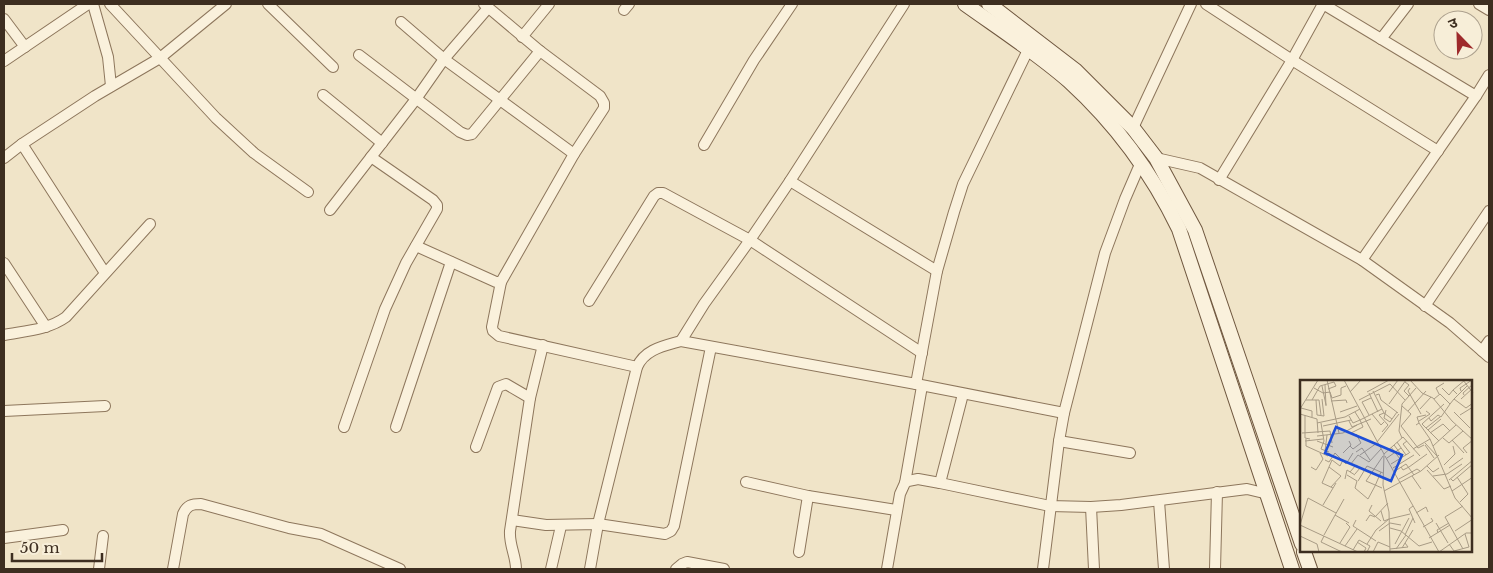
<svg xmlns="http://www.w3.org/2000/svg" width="1493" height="573" font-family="'Libre Baskerville','Noto Sans Devanagari',serif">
	<rect width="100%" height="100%" fill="#f0e4c8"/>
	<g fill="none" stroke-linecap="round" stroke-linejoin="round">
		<g stroke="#8d765c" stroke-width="12">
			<g id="street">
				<polyline points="93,4 108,57 111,86"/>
				<polyline points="110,4 216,118 254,153 308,192"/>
				<polyline points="268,4 333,67"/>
				<polyline points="1206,4 1292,60 1438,151"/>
				<polyline points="1323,4 1476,96"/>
				<polyline points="1479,4 1489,10"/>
				<polyline points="624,10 629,4"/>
				<polyline points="4,19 25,47"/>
				<polyline points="401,22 444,59 574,154"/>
				<polyline points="522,37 549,4"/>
				<polyline points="1381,39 1408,4"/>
				<polyline points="359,55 460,132 467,135 472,134 540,51"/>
				<polyline points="4,61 88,4"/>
				<polyline points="323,95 382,143"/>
				<polyline points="1133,128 1191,4"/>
				<polyline points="22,144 105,273"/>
				<polyline points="704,145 754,60 792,4"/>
				<polyline points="4,158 22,144 95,96 160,58 226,4"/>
				<polyline points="1156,158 1200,168 1362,260 1450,323 1489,357"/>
				<polyline points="1219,180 1292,60 1323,4"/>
				<polyline points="790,181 937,271"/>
				<polyline points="330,210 416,99 444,59 488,8"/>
				<polyline points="416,246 496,282 501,282 574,154 604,108 604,103 600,96 540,51 484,4"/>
				<polyline points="1362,260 1476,96 1489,75"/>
				<polyline points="4,263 46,327"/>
				<polyline points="501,282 492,327 493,331 499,336 637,367"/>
				<polyline points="589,301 654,196 658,193 663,193 750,240 922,353"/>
				<polyline points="1425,306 1489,211"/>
				<path d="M4 335C25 331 48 330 66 317L150 224"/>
				<polyline points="681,341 704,304 750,240 790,181 904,4"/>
				<polyline points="1482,351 1489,341"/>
				<polyline points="916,384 1064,413"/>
				<polyline points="4,411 105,406"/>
				<polyline points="344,427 385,309 406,263 437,209 437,205 433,200 371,157"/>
				<polyline points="396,427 451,262"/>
				<polyline points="1059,441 1130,453"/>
				<polyline points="476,447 498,387 506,384 530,398"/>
				<polyline points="746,482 808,496 896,510"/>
				<polyline points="905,483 922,386"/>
				<polyline points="940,483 963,394"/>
				<polyline points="1159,501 1164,569"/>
				<polyline points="1091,507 1094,569"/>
				<polyline points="512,520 546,525 598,524 665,534 671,531 674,526 711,347"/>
				<polyline points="4,538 63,530"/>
				<polyline points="799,552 808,496"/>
				<polyline points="99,569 103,536"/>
				<path d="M173 569 183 514C187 505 192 504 201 504L289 528 321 534 400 569"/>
				<path d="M516 569C516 556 509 545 510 531L530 398 543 345"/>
				<polyline points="551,569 561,526"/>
				<path d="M590 569 598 524 637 367C645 349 664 346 681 341L916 384 937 271 954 212 963 184 1028 50"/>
				<polyline points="676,569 682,564 687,562 724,569"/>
				<polyline points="887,569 900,494 905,483 908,481 918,479 940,483 1050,506 1091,507 1121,505 1247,489 1268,494"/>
				<polyline points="1043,569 1059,441 1064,413 1105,253 1125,199 1141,162"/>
				<polyline points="1215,569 1217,492"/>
			</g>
		</g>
		<g stroke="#6f573f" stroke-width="16">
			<g id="secondary">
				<path d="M965 4C1000 29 1037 53 1069 81 1115 123 1152 173 1179 229L1292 569"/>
				<polyline points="989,4 1075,70 1133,128 1156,158 1195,230 1302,544"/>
				<polyline points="1304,552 1310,569"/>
			</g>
		</g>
		<use href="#street" stroke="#faf1dc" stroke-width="10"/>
		<use href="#secondary" stroke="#faf1dc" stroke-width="14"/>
	</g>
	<g transform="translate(1300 380)">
		<rect width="172" height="172" fill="#f0e4c8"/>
		<path fill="none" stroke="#a89b85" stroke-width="1" d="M27 0 39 53M44 0 84 74 83 105 89 132 90 172M110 0 122 13 133 18 152 41 173 60M163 0 173 13M105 2 109 5 104 11 109 16M25 5 26 26M22 6 26 25M167 6 154 19 166 28 173 23M14 8 23 13 30 12 32 18 41 15V8L46 6M110 8 108 11 121 34M142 8 149 15 153 10 157 14M153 10 165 0M73 11 84 33 92 39 97 32M161 11 160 8 172 0M50 12 61 0M67 12 89 0M89 12 98 0M69 13 78 32M139 14 136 8 144 3M76 15 79 14 81 20 98 33M164 15 163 13 173 4M134 19 140 14 150 24 154 19M161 19 173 8M6 20H19L21 35M12 20 20 6 34 2 36 6 28 9M16 20 17 35 24 36 22 19M59 20 90 4 105 20M31 21 46 20 47 23M89 24 106 0M1 28 12 31V37M0 29 18 0M120 29 131 17M86 30 84 38 90 42 92 39M108 31 126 11M40 32 57 26M55 32 60 40 82 29M154 32 170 48M0 34 17 39 18 53M72 34 81 45 84 42M5 35V58L10 59M69 35 62 22 71 18M160 35 173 27M49 36 53 43 60 40 63 47 51 53M129 38 131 41 138 35 141 37 150 24M49 41 52 47 71 39M119 41 130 34 126 31M17 43 45 37 60 29M21 43 24 61 21 69 29 72M116 45 119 43 117 37 126 35M23 46 51 40M101 46 118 68 124 65M101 46 111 34 102 26M126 48 140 37M128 50 141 39M82 52 88 45 79 35 84 33M2 53 30 51 32 63M130 53 143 44 150 51M17 56 43 53 57 45M102 58 99 51 102 24 116 8M143 58 149 63 163 51M6 59V66L28 76 30 73M130 59 155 118 173 139M152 60 164 73M5 61 23 59M17 61 33 67M107 61 103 64 110 73M139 61 122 44 144 24M77 62 99 34M97 62 106 75M125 63 137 76M94 65 103 77M125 65 134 78M50 66 53 69 61 63 56 54M133 66 156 45M91 67 100 79M113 69 130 59 119 43M25 71 27 55M56 72 62 68 70 80M43 73 51 65 49 61M167 73 163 68 173 60M84 74 103 57 120 76M60 75 77 63M85 76 139 172M87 78 101 68M25 80 29 82 35 73 46 84 53 73M32 80 22 103 33 108M32 80 40 86 43 80M91 84 109 73M50 85 58 75 69 82 81 69M144 85 155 74 153 66M127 86 133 92 139 88M11 87 16 90 23 79 20 73M29 87 41 96 31 107M101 87 103 90 109 87 127 74M93 88 114 75M149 88 163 78M127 90 144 109 151 106M95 91 106 84 114 95M50 92 56 85 60 88 55 94M47 95 57 101 55 108 68 119 75 106M112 96 121 109M133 96 147 94 162 84M157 97 168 114 160 122M45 99 47 90 55 95M99 99 117 89 120 91M151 99 153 101 173 84M149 100 173 80M58 101 67 86 83 93M75 106 81 92M82 108 66 101 83 76M84 111 121 91 139 75M152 111 173 97M23 125 36 103M72 125 69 131 81 141M113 126 109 129 115 143M81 131 84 141 89 139M116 133 126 127 128 132M35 135 49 143M89 139 110 134M56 140 53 146 76 161M66 141 70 135 75 137 88 123M136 143 148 163M0 145 8 118 36 133M0 145 58 172M123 147 133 141 131 138M90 148 101 151 119 166 132 162M79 151 90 143 101 145M155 151 173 139M138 153 137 150 149 143M24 155 44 119M105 155 113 138M0 156 17 164 19 172M24 156 21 162 42 172M129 158 150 145M57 162 66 168 64 172M40 163 50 147 46 143M67 164 76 150 89 139M95 164 109 138M149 164 154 171 169 167 165 154M45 166 57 149M102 168 113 150M90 169 108 167 105 163M96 169 106 155M163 169 145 137 163 126M53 170 59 160 70 166 67 172M73 172 78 162 90 167M139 172 166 153H173"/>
		<path fill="#1d4ed8" fill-opacity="0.15" stroke="#1d4ed8" stroke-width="2.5" d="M36 47 102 75 91 101 25 73Z"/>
		<rect width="172" height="172" fill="none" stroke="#3d2e20" stroke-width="2.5"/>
	</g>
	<rect width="1493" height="573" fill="none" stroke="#3d2e20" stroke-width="10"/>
	<g transform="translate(1458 35) rotate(337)"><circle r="24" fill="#f7eed8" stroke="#ada18e"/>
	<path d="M0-4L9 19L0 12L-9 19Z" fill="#9e2a2b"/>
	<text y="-8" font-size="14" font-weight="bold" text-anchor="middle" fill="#3d2e20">उ</text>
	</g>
	<path d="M12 553v8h90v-8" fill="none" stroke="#3d2e20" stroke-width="2.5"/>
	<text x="20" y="553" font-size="15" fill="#3d2e20" stroke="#f7eed8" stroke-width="4" paint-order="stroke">50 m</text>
</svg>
